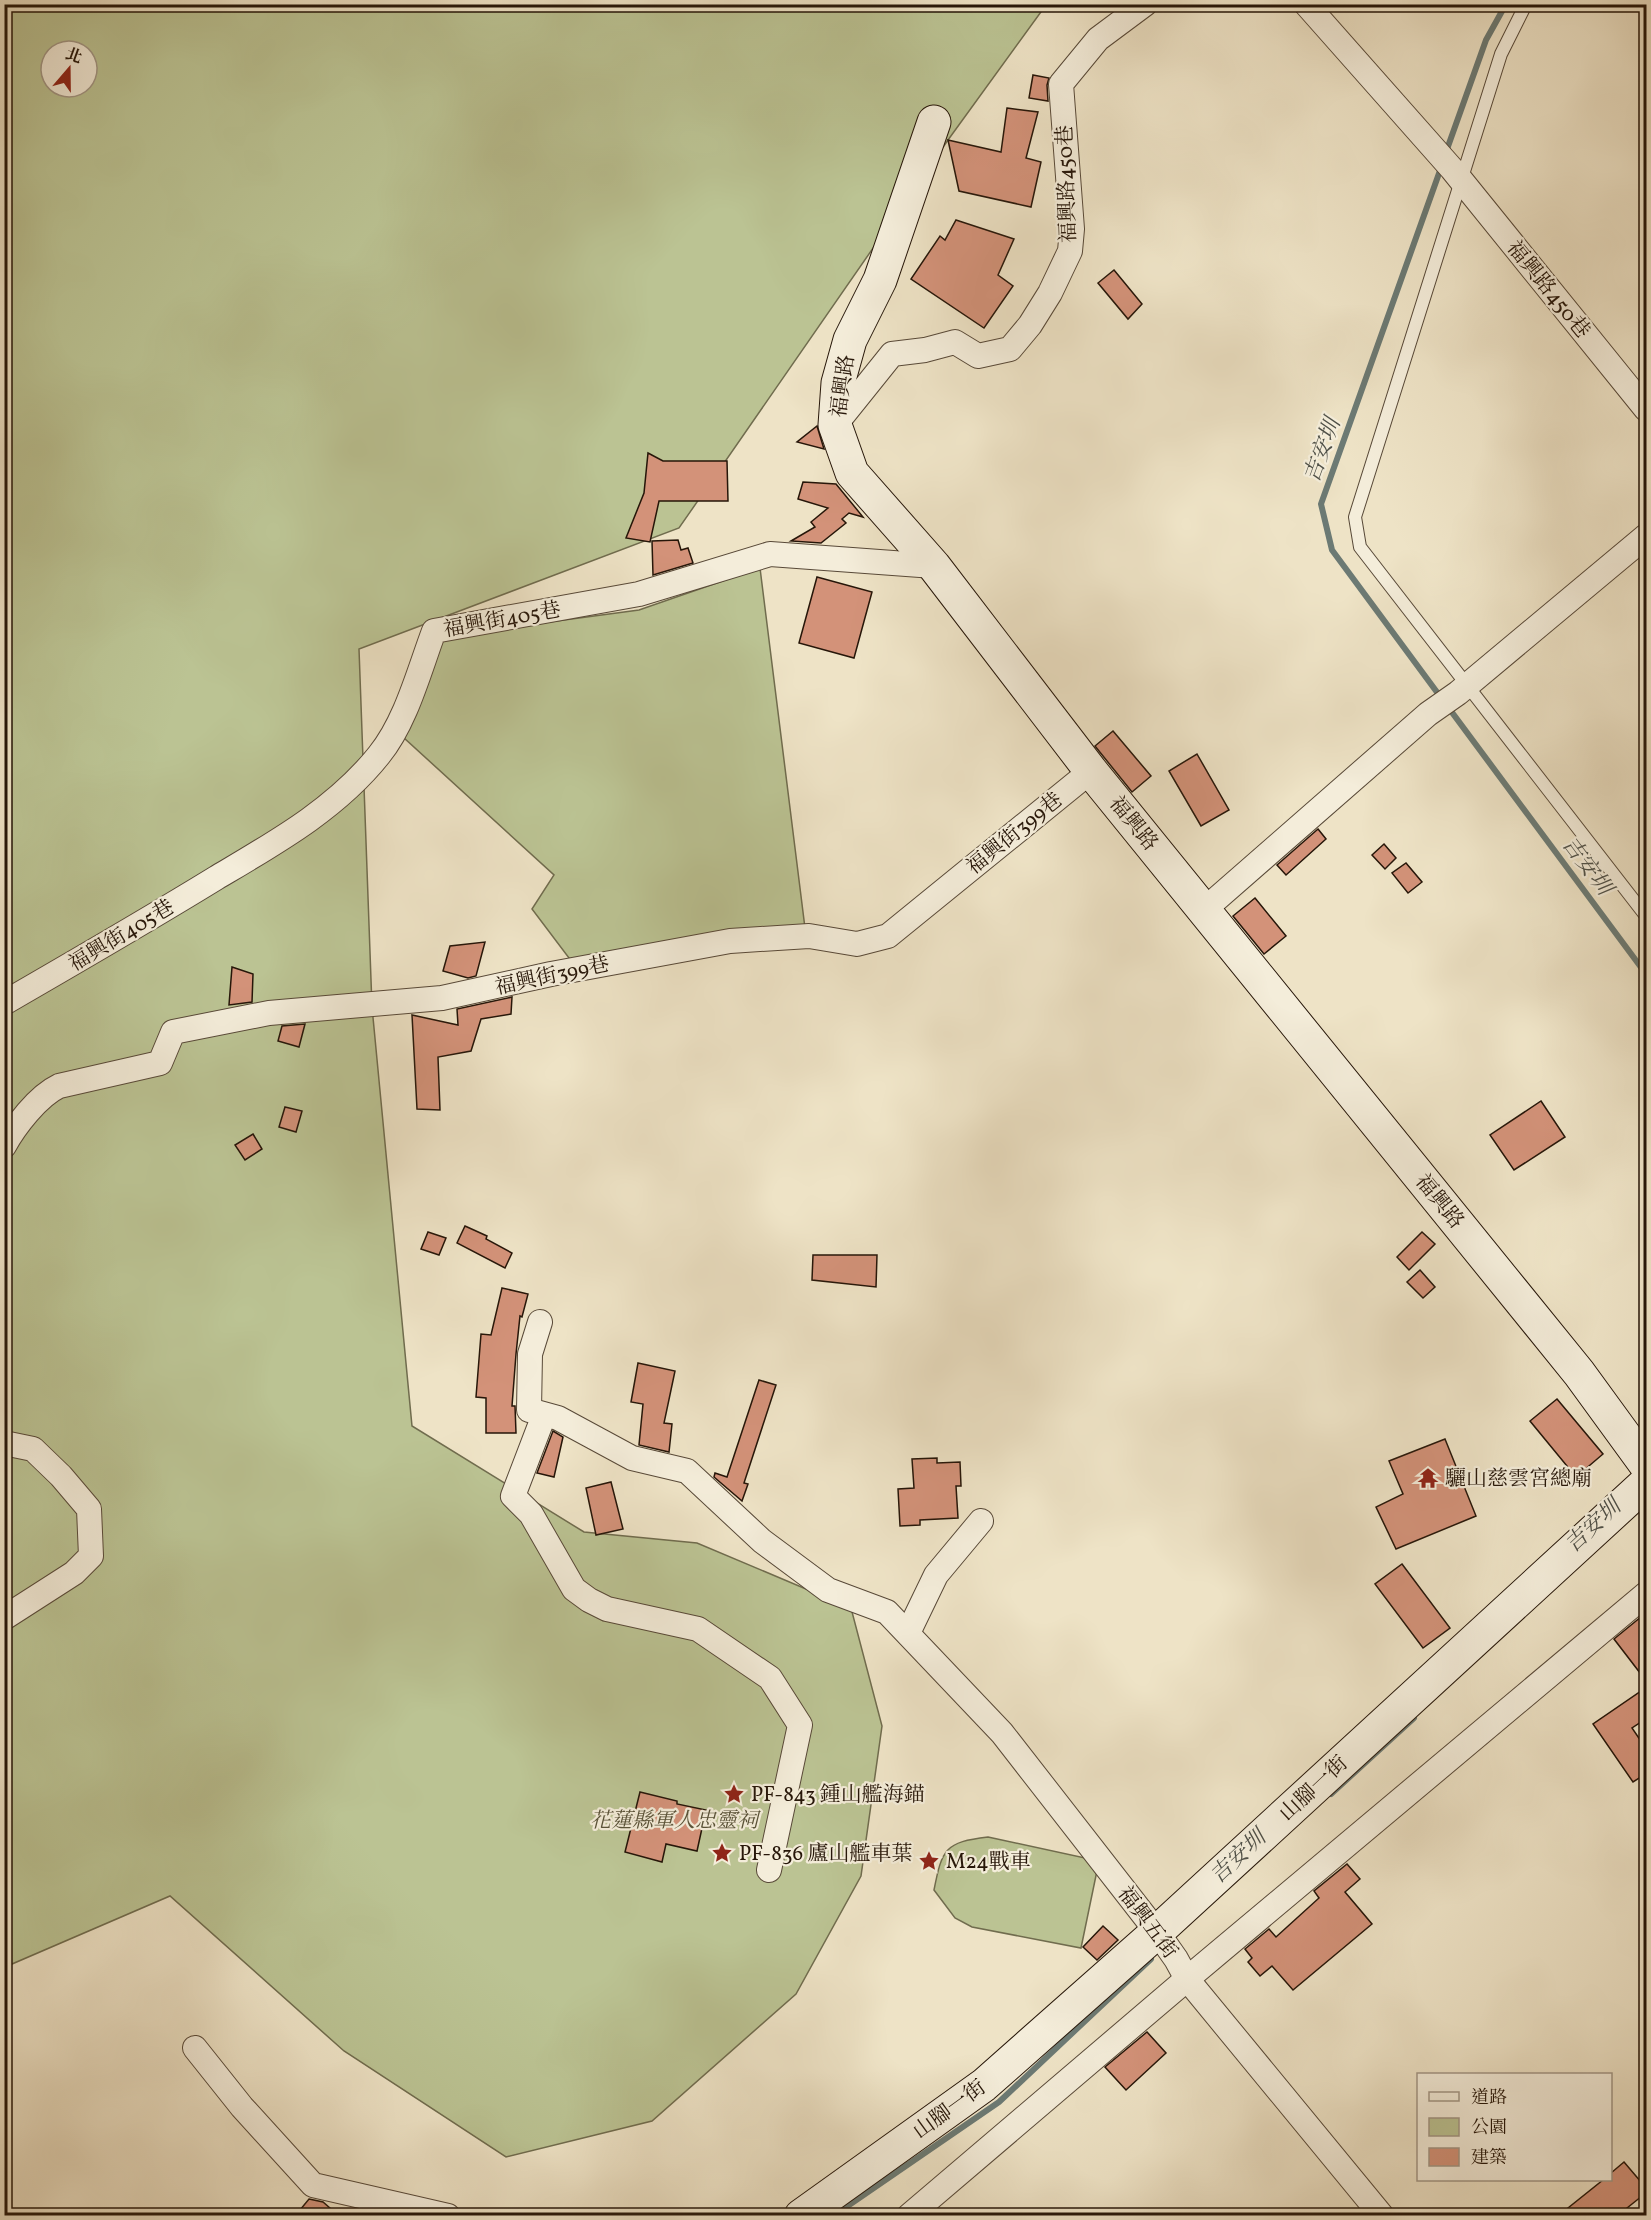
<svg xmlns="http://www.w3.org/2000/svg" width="1651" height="2220" font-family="Vollkorn,'Noto Serif TC',serif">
	<rect width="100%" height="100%" fill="#eee3c6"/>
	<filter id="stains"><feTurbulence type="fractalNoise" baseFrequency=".00333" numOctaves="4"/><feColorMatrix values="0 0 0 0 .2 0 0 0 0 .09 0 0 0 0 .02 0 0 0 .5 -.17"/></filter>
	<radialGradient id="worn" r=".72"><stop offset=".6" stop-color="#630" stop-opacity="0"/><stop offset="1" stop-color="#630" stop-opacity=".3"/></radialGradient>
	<g fill="#bbc393" stroke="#706c4e" stroke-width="1.5" fill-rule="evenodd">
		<path d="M5 5H1046L948 140 679 528 359 649 372 1007 412 1426 584 1532 697 1543 851 1608 882 1726 861 1876 796 1994 652 2121 506 2157 344 2051 170 1896 5 1967ZM51 51H87V87H51Z"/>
		<polygon points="760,568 805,928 572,962 532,909 554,875 403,737 442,639 451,635 639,610"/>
		<path d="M988 1837 1099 1861 1081 1948 972 1927 955 1918 934 1890C942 1849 945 1842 988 1837Z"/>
	</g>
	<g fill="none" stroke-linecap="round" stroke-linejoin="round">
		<g stroke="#6c7a74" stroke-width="6">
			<polyline points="1446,152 1486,40 1506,4"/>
			<polyline points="1442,165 1321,504 1332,550 1442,699"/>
			<polyline points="1448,707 1646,974"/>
			<polyline points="1331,1794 1414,1718"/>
			<polyline points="833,2216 999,2102 1151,1959"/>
		</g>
	</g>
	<g fill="#d39279" stroke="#261609" stroke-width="1.5">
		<polygon points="1033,75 1049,78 1047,85 1048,101 1029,98"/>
		<polygon points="1007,108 1038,112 1026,158 1041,162 1031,207 959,191 948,140 1001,152"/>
		<polygon points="956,220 1014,239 998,275 1013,286 984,328 911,279 940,236 945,240"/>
		<polygon points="1114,270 1142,304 1128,319 1098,283"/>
		<polygon points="817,426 824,449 797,442"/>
		<polygon points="648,453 663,461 727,461 728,501 659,501 650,542 626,538 644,493"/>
		<polygon points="803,482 836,484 863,517 849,513 842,519 846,523 821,543 791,541 815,527 811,522 828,508 798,499"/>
		<polygon points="678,540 681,550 688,548 693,563 653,575 652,541"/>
		<polygon points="817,577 872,592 854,658 799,643"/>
		<polygon points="1113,731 1151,776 1132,792 1095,746"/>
		<polygon points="1197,754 1229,810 1201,826 1169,771"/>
		<polygon points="1318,829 1326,839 1286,875 1277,865"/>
		<polygon points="1384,844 1396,858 1385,869 1372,855"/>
		<polygon points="1406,863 1422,882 1408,893 1392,873"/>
		<polygon points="1255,898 1286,936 1264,954 1233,916"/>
		<polygon points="485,942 476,976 468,978 443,971 450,946"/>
		<polygon points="232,967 253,974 252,1002 229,1005"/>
		<polygon points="512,997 511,1014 481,1019 471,1051 438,1057 440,1110 417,1109 412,1015 458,1025 457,1009"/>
		<polygon points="305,1024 299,1047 278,1041 282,1026"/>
		<polygon points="1541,1101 1565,1137 1514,1170 1490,1135"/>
		<polygon points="285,1107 302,1111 296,1132 279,1127"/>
		<polygon points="253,1134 262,1149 245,1160 235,1145"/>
		<polygon points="465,1226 487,1236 486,1239 512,1253 505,1268 457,1243"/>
		<polygon points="428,1232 446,1238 439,1255 421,1249"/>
		<polygon points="1422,1232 1435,1244 1409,1270 1397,1257"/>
		<polygon points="813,1255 877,1255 876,1287 812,1280"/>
		<polygon points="1420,1270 1435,1287 1423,1298 1407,1282"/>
		<polygon points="502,1288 528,1294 522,1317 520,1316 516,1354 512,1406 515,1406 516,1433 486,1433 486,1398 476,1397 481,1334 491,1335"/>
		<polygon points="638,1363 675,1371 664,1423 672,1424 669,1452 639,1445 643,1404 631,1402"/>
		<polygon points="759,1380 776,1385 744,1483 748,1484 742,1501 714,1477 715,1473 727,1477"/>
		<polygon points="1557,1399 1603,1454 1576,1477 1530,1421"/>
		<polygon points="553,1431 563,1437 554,1477 537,1473"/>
		<polygon points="1445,1439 1476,1516 1396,1549 1376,1507 1403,1494 1389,1461"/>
		<polygon points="937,1458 937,1463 960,1462 961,1486 956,1486 958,1518 920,1520 920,1525 900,1526 898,1489 914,1488 912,1459"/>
		<polygon points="611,1482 623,1529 596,1535 586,1488"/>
		<polygon points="1402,1564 1450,1628 1423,1648 1375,1584"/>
		<polygon points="1647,1612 1647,1682 1614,1639"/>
		<polygon points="1647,1687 1647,1718 1632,1728 1647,1750 1647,1773 1633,1782 1593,1724"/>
		<polygon points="640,1792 677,1801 677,1804 706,1810 697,1851 666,1844 662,1862 625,1852"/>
		<polygon points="1347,1864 1360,1879 1345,1892 1372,1924 1293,1990 1272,1966 1260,1976 1248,1962 1252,1958 1245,1949 1269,1929 1276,1937 1319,1898 1314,1891"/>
		<polygon points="1103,1926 1118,1940 1097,1960 1083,1947"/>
		<polygon points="1147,2032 1166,2053 1126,2090 1105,2067"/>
		<polygon points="1624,2162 1647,2189 1647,2192 1617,2216 1558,2216 1603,2180 1611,2180 1611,2173"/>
		<polygon points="309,2199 323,2202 339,2216 295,2216"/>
	</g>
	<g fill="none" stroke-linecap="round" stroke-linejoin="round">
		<g stroke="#584938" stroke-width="14">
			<polyline id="lane" points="1526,4 1501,54 1355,517 1360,547 1646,916"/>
		</g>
		<g stroke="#584938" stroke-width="26">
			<g id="street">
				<polyline points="1306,4 1452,169 1646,409"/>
				<polyline points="835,425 892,354 925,350 955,342 978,356 1010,349 1030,325 1050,293 1070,251 1072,229 1061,84 1098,39 1145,4"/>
				<polyline points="1205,909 1428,714 1458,693 1646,536"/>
				<path d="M4 1003C75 962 146 921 216 878 275 843 336 809 379 755 406 722 419 671 434 631L639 594 770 554 934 566"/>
				<path d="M4 1146C15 1126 38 1096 59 1086L160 1063 173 1032 269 1013 442 998 551 974 730 941 809 936 857 944 888 936 1091 771"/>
				<polyline points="540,1322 530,1354 529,1410 558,1418 632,1458 687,1471 762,1541 828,1590 887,1612 1002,1733 1157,1932 1176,1959 1187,1979 1382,2216"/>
				<polyline points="544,1415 513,1496 531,1514 574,1589 589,1600 607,1609 698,1629 770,1678 800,1725 769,1870"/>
				<polyline points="4,1443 33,1449 61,1476 89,1509 91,1556 74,1573 4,1618"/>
				<polyline points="908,1633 936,1575 981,1521"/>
				<polyline points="195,2048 242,2107 313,2185 448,2216"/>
				<polyline points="909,2216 1187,1979 1646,1594"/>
			</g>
		</g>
		<g stroke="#261609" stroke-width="35">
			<g id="secondary">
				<polyline points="934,122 880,280 850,340 838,383 835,425 852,473 934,566 1091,771 1579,1373 1646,1465"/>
				<polyline points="801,2216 984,2085 1157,1932 1646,1483"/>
			</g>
		</g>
		<use href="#lane" stroke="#f4edda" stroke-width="12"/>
		<use href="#street" stroke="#f4edda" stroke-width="24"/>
		<use href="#secondary" stroke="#f4edda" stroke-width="33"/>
	</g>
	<defs>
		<g id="temple-bare" transform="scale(1.62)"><path d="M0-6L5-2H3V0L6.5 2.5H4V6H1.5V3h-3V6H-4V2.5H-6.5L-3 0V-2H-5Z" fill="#8f2418" stroke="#f4edda" stroke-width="2.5" paint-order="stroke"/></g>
		<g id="sight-bare" transform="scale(1.62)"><path d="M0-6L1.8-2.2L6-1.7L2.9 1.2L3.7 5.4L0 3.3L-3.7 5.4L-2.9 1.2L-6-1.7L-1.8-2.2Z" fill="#8f2418" stroke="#f4edda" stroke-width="2.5" paint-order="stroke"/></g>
	</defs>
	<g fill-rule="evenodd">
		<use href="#temple-bare" x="1428" y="1478"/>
		<use href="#sight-bare" x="734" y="1794"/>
		<use href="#sight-bare" x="722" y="1853"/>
		<use href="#sight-bare" x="929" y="1861"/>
	</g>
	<g text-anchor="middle" stroke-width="4.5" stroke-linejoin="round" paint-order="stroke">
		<g font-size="21" fill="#261609" stroke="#f4edda">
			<text transform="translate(1066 184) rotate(-92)" y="7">福興路450巷</text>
			<text transform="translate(1549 289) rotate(51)" y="7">福興路450巷</text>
			<text transform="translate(842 386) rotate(-82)" y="7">福興路</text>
			<text transform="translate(502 619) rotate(-10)" y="7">福興街405巷</text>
			<text transform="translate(1134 823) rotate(51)" y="7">福興路</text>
			<text transform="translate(1014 833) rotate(-39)" y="7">福興街399巷</text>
			<text transform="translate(121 935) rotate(-31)" y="7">福興街405巷</text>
			<text transform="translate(552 975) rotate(-12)" y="7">福興街399巷</text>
			<text transform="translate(1440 1201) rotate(51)" y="7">福興路</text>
			<text transform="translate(1313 1788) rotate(-43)" y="7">山腳一街</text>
			<text transform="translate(1148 1922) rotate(53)" y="7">福興五街</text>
			<text transform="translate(949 2109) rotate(-36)" y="7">山腳一街</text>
		</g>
		<g font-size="21" fill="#261609" stroke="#f4edda" text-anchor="start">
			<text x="1445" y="1485">驪山慈雲宮總廟</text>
			<text x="751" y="1801">PF-843 鍾山艦海錨</text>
			<text x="739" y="1860">PF-836 廬山艦車葉</text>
			<text x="946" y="1868">M24戰車</text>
		</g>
		<g font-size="21" font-style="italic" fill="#5a5339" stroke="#f4edda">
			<text x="674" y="1827">花蓮縣軍人忠靈祠</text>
		</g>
		<g font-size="22" font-style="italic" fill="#4f5048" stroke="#f4edda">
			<text transform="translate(1321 450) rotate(-70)" y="8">吉安圳</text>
			<text transform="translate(1588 865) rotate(53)" y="8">吉安圳</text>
			<text transform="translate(1592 1525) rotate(-43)" y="8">吉安圳</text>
			<text transform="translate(1237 1856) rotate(-43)" y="8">吉安圳</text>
		</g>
	</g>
	<rect width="1651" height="2220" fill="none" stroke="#eee3c6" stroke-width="24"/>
	<rect x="6" y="6" width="1639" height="2208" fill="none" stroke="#261609" stroke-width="3"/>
	<rect x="12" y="12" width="1627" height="2196" fill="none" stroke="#261609" stroke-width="1.5"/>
	<rect x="1417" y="2073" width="195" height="108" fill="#f4edda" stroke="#a29786" stroke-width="1.5"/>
	<rect x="1429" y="2092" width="30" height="9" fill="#f4edda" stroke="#a29786" stroke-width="1.5"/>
	<text x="1471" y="2103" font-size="18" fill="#261609">道路</text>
	<rect x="1429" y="2118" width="30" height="18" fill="#bbc393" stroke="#a29786" stroke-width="1.5"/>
	<text x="1471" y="2133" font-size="18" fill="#261609">公園</text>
	<rect x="1429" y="2148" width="30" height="18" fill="#d39279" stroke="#a29786" stroke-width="1.5"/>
	<text x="1471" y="2163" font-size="18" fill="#261609">建築</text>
	<g transform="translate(69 69) rotate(20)"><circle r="28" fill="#f4edda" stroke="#a29786" stroke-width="1.5"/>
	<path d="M0-4.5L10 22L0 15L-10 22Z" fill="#8f2418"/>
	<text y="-9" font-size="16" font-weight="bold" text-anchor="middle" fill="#261609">北</text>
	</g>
	<rect width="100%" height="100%" filter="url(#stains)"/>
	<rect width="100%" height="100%" fill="url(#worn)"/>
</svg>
